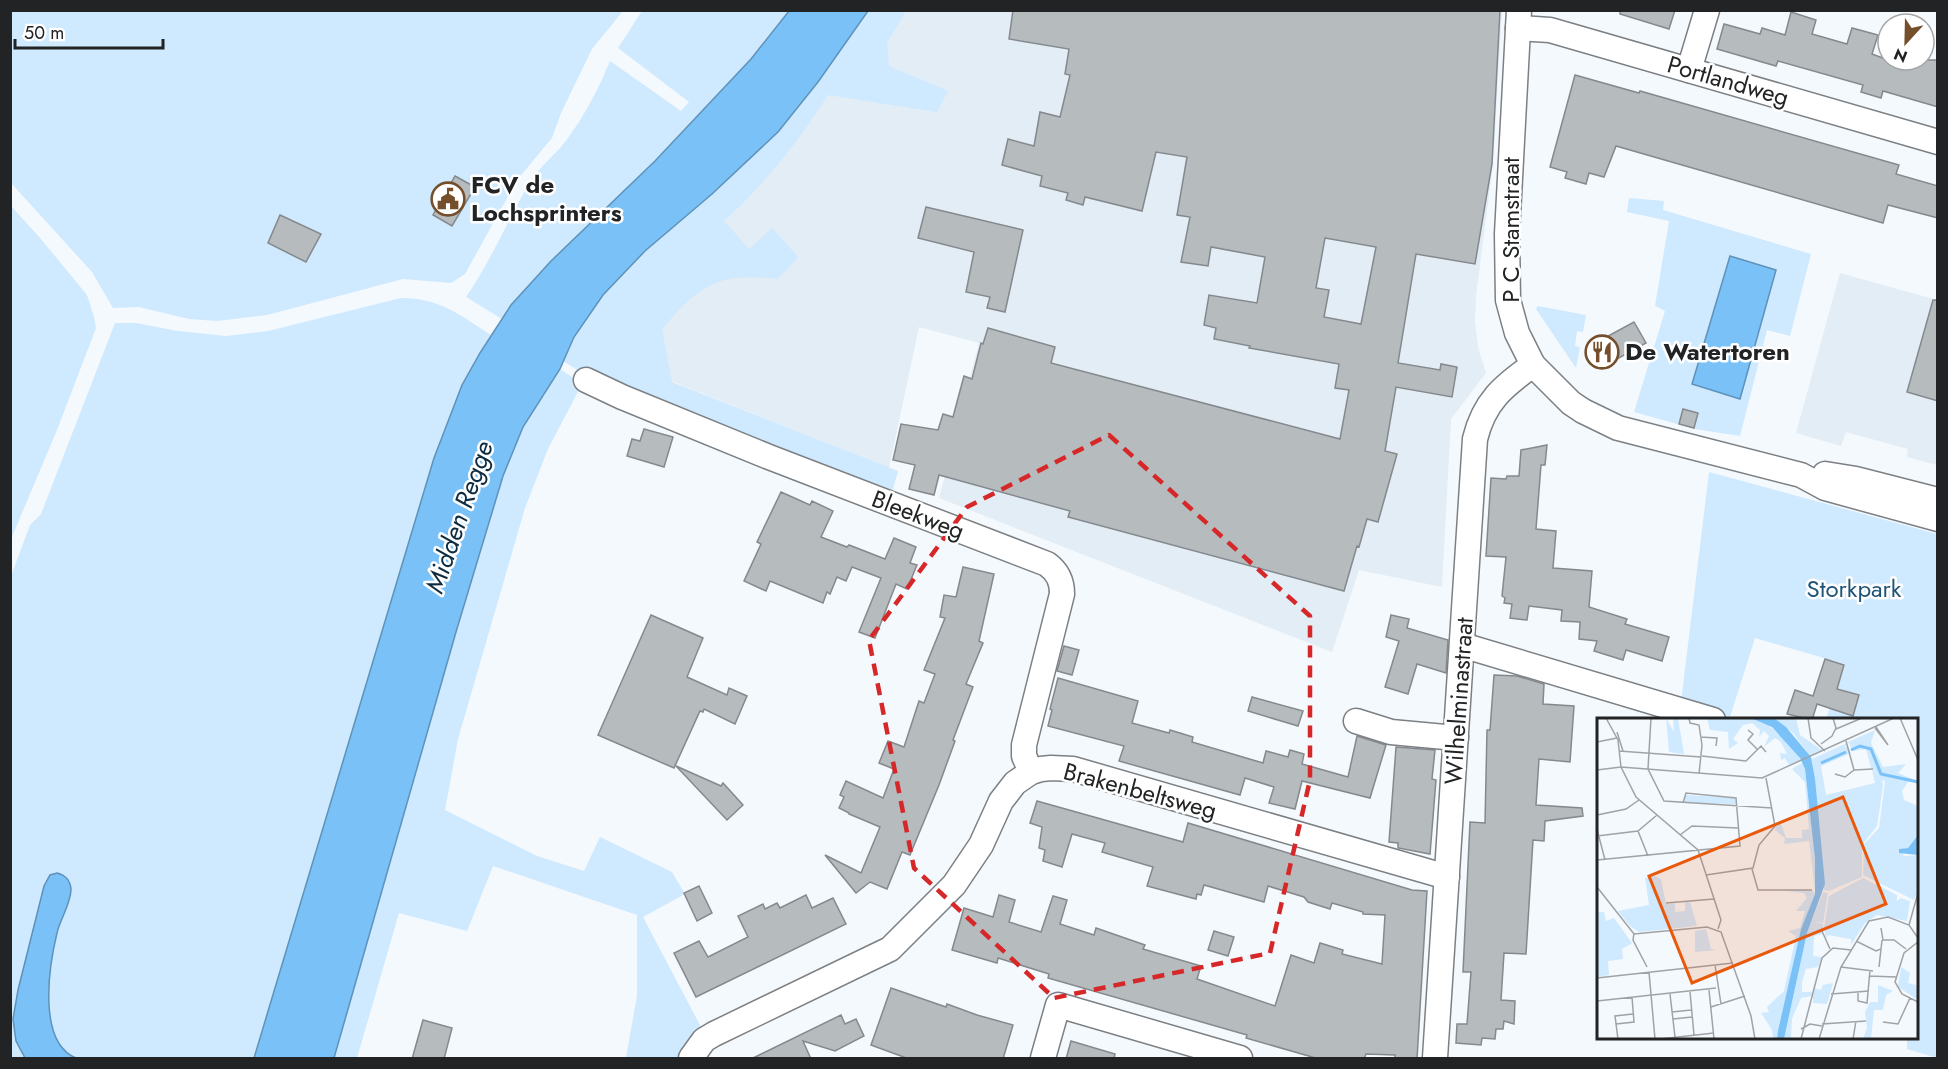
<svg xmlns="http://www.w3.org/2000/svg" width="1948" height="1069" font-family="Jost,sans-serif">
	<rect width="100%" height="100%" fill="#f4f9fd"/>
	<g fill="#e2edf6">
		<polygon points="879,11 1502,11 1493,164 1476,296 1475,322 1478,347 1486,373 1451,419 1442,587 1359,570 1332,652 939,498 954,442 952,417 963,375 970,377 979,343 919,327 889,468 611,357"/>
		<polygon points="1840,273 1937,300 1937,465 1907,457 1908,449 1846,432 1841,446 1796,433"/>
	</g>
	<g fill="#cfe9ff">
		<polygon points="11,11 623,11 592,49 561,113 552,138 517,180 465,274 451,283 403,279 267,315 217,321 189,319 139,307 113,308 92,272 11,183"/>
		<path d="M642 11H789L751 59 655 161 551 261 511 305 502 319 466 297C491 261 507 221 529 184 538 168 554 156 565 142 584 117 598 90 610 61L681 111 689 102 618 48Z"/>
		<path d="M868 11H906L887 43 889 66 948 91 937 112 828 95C799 141 764 185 724 221L749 249 772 228 798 257 778 279C719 272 700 284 662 329L672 382 898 471 891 496 587 376 563 361C605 264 703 207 776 134 785 125 793 113 801 102 825 73 846 41 868 11Z"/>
		<polygon points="1629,198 1664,201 1663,210 1811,254 1790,336 1767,330 1740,436 1695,429 1634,412 1665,311 1655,306 1669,221 1627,212"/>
		<polygon points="11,206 40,238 87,295 94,317 96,328 57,430 11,539"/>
		<path d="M401 298C440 298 460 315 491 335L462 385 434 458 254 1058H76C38 1042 48 965 57 932 60 922 64 912 68 901L44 886 38 914 22 1056 25 1058H11V576L30 525 41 514 115 323H136L178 331 226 336 268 331Z"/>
		<polygon points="1538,306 1586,315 1583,332 1577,331 1575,346 1580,347 1576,368 1536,309"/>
		<polygon points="560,369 582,384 548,449 525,508 458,739 445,810 537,856 584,871 600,837 672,872 685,894 643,917 702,1029 677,1058 626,1057 637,996 637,915 493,866 467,931 399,913 357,1058 334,1058 456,632 503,476 523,427"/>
		<polygon points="1709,472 1937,534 1937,1058 1907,1049 1907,1038 1916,1038 1916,720 1826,719 1845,664 1755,638 1730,717 1681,702"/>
	</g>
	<g fill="#7ac1f8" stroke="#5f92b8" stroke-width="1.5">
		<polygon points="789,11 868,11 818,82 778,132 712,194 645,251 603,295 574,337 560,369 523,427 503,476 456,632 334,1058 254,1058 434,458 462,385 480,353 511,305 551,261 655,161 751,59"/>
		<polygon points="1730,256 1776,270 1740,399 1692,384"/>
		<path d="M57 873C65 875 70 879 71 889 71 904 60 919 57 933 49 966 37 1042 76 1058H25L16 1041 13 1019 18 990 44 886 50 875Z"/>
	</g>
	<g fill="#b6bbbe" stroke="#85898d" stroke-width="1.5" fill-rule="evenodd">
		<path d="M1013 10H1500L1492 164 1475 264 1416 254 1398 363 1440 370 1441 364 1457 367 1452 397 1396 387 1385 451 1397 454 1378 522 1367 519 1359 547 1357 546 1344 591 1068 517 1070 511 939 475 934 495 909 489 915 465 893 460 901 424 938 430 943 414 953 417 964 376 972 379 981 343 983 344 988 328 1055 347 1051 363 1340 439 1349 390 1335 388 1339 364 1249 348 1250 346 1214 339 1216 328 1204 325 1209 295 1257 303 1265 257 1211 247 1208 266 1181 262 1190 217 1177 215 1187 157 1156 152 1142 211 1085 197 1083 205 1066 200 1068 193 1040 186 1042 176 1002 165 1008 139 1034 146 1040 112 1060 117 1070 75 1065 74 1069 49 1009 39ZM1325 238 1376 247 1361 324 1324 317 1329 290 1316 288Z"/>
		<polygon points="1620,10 1675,10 1669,29 1620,14"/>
		<polygon points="1791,12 1816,20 1812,34 1847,44 1852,28 1878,35 1872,54 1888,60 1938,60 1938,107 1883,91 1881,98 1861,92 1863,85 1778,61 1776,66 1717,49 1724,24 1760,34 1762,28 1785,35"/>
		<polygon points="1575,75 1639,93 1640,91 1899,165 1896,174 1938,186 1938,218 1888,205 1883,223 1616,146 1604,177 1589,173 1586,184 1565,178 1567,172 1550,167"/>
		<polygon points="455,176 475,187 452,226 433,215"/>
		<polygon points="926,207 1023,230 1005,312 987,308 990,297 966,292 974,252 918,238"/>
		<polygon points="280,215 321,234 306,262 268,243"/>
		<polygon points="1933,300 1938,300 1938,401 1907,392"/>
		<polygon points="1634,322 1646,343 1608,364 1597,342"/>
		<polygon points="1683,409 1698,413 1694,428 1679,424"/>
		<polygon points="644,429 673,437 664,467 627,456 632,439 640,441"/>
		<polygon points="1547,445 1545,465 1541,465 1536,529 1556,531 1553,568 1592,571 1589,607 1627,619 1625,624 1669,637 1662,661 1626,650 1623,660 1594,651 1597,641 1579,639 1580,622 1561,621 1562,610 1529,606 1527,620 1510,618 1512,604 1504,603 1505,598 1502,596 1506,557 1486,556 1491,478 1506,479 1507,476 1519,476 1521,450"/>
		<polygon points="781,492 810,505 812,501 833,511 821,537 847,547 849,545 885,559 894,538 916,547 910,563 917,565 907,589 896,584 875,638 859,632 881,578 852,567 846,581 837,577 830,594 827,592 823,603 770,581 766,591 744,581 761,544 757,542"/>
		<polygon points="963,567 994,574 979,641 983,643 966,684 973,687 953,740 955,741 939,785 910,855 902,852 887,889 870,882 856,893 825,855 861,873 880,827 849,814 849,813 839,808 844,797 840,795 846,781 883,798 894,769 879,763 888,741 904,747 919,701 924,703 935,674 924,670 945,618 940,617 944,595 956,597"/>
		<polygon points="651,615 703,638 687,677 727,695 729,688 747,696 735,724 704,709 703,712 700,711 674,768 598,735"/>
		<polygon points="1391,615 1409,619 1407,628 1448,640 1446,673 1417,664 1408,694 1385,687 1399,641 1386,637"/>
		<polygon points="1064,646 1079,650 1072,675 1057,671"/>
		<polygon points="1825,659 1844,665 1837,689 1859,695 1853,716 1817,704 1812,720 1787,714 1795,690 1813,696"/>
		<polygon points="1494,675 1517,676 1544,684 1543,704 1574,706 1570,762 1539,759 1536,805 1582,808 1583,816 1545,821 1544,841 1533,840 1526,954 1504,953 1501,1000 1515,1001 1514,1024 1504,1021 1503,1029 1496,1029 1495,1039 1482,1038 1481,1045 1456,1043 1457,1024 1467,1024 1471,972 1463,972 1470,822 1485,823 1487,730 1490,730"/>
		<polygon points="1058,678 1138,701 1132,723 1169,733 1170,730 1193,737 1192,742 1263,763 1266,751 1288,757 1290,750 1304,754 1302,764 1348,777 1357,736 1386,745 1370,798 1302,781 1295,809 1269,803 1274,787 1245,778 1240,795 1119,761 1124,746 1048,726 1052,710 1050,709"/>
		<polygon points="1252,697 1303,711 1298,726 1248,711"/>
		<polygon points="1396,747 1435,750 1432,779 1436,780 1430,854 1398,848 1398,843 1389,842"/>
		<polygon points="676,766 721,786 723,783 743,805 727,820"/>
		<polygon points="1037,801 1183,842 1188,823 1412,890 1427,891 1417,1059 1395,1059 1395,1055 1366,1054 1364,1059 1319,1059 1246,1038 1247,1035 1048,978 1049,974 998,958 997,963 952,950 964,908 993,917 999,895 1015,900 1009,922 1041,932 1053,896 1067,900 1060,924 1094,935 1096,928 1145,945 1143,949 1201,966 1197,979 1275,1006 1291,955 1314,963 1320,943 1343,950 1342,954 1382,964 1385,915 1363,914 1363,912 1332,903 1330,909 1308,902 1304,897 1268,886 1264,902 1204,885 1201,895 1197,894 1196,899 1147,886 1153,867 1102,852 1105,843 1072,834 1062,867 1043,861 1045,850 1039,848 1042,827 1030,823"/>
		<polygon points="699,886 712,913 697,921 684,893"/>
		<polygon points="806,895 812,908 833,898 846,924 696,997 674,953 699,941 708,957 748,937 738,916 763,904 765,909 777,903 780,908"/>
		<polygon points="1214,931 1234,937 1228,956 1208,950"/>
		<polygon points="891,988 946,1007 947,1004 977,1015 1013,1025 1003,1059 909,1059 871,1045"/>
		<polygon points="841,1015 845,1024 856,1019 864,1036 835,1051 803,1041 811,1059 751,1059"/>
		<polygon points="423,1020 452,1028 444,1059 412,1059"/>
		<polygon points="1071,1041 1115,1054 1114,1059 1066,1059"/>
	</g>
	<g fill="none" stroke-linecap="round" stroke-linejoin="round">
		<g stroke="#7c8084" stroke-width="27">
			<g id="minor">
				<polyline points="1519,10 1507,234 1508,300 1517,333 1533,365 1571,403 1583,411 1618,428 1801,475 1825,488 1938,519"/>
				<polyline points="1518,28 1550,30 1938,142"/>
				<polyline points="1689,70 1707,10"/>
				<path d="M586 380 622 397 769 457 1047 564C1058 572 1062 581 1062 594L1024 745V756L1031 772"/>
				<polyline points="1825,474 1856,479 1938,500"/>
				<polyline points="1462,645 1713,720"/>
				<polyline points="1356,721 1391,732 1456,738"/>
				<polyline points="691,1058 704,1040 714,1034 890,949 954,885 981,845 1001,801 1015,783 1031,772 1041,769 1051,768 1073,769 1447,877"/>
				<polyline points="1043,1058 1058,1005 1240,1058"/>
				<path d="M1435 1058 1475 439C1484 402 1503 386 1533 365"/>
			</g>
		</g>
		<use href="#minor" stroke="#fff" stroke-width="24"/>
	</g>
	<path fill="none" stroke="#d62828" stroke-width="4.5" stroke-dasharray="12 8" stroke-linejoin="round" d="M1109 435 1310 616V780L1270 953 1054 998 914 868 869 640 967 507Z"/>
	<defs>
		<g id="civic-ring" transform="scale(1.725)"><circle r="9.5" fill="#fff" stroke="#754f2b" stroke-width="1.5"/><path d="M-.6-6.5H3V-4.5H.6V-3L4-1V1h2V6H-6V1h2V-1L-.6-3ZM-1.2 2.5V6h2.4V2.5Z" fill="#754f2b"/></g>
		<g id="restaurant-ring" transform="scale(1.725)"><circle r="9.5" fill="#fff" stroke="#754f2b" stroke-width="1.5"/><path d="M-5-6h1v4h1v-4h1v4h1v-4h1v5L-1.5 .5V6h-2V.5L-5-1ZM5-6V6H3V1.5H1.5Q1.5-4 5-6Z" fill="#754f2b"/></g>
	</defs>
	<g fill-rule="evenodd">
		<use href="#civic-ring" x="448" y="199"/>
		<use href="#restaurant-ring" x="1602" y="352"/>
	</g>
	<g text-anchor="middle" stroke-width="5" stroke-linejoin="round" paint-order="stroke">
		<g font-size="24" fill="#212324" stroke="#fff">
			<text transform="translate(1728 81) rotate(16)" y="8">Portlandweg</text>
			<text transform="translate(1511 230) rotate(-90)" y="8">P C Stamstraat</text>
			<text transform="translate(918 515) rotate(21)" y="8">Bleekweg</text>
			<text transform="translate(1459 701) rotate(-86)" y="8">Wilhelminastraat</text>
			<text transform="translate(1140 791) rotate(15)" y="8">Brakenbeltsweg</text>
		</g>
		<g font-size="24" font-weight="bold" fill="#212324" stroke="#fff" text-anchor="start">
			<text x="471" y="193">FCV de<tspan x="471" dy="28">Lochsprinters</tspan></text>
			<text x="1625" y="360">De Watertoren</text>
		</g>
		<g font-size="24" fill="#1f5377" stroke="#fff">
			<text x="1854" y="597">Storkpark</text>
		</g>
		<g font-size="26" font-style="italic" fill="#0d2c42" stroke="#fff">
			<text transform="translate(459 517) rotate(-71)" y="9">Midden Regge</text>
		</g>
	</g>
	<g transform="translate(1597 718)">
		<rect width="321" height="321" fill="#f4f9fd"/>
		<path d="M69 0 77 14 76 0H81L87 36 72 34ZM110 0H154L170 6 195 27 204 42 192 47 188 40 184 42 183 35 190 36 184 24 178 20 167 29 172 18 167 13 162 19 163 12 155 5 146 7 136 21 141 25 132 31 131 14 113 12ZM177 0H199L203 17 225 32 213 38 196 15ZM278 12 274 25 286 49 309 46 301 55 321 63 311 64 305 73 307 82 321 88V117L311 130 303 131 307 138 321 137V174L317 182 266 157 267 126 282 110 288 64 274 50 269 31 256 33 251 24ZM250 25 248 30 251 28 254 35 224 48 229 77 278 65 275 52 285 61 286 68 280 108 265 127V159L232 173 227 172 215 41ZM205 45 208 51 218 141V172L212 123 187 126 188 120 178 112 179 106H184L189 120H205V112L212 111 208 64 195 51ZM88 77 138 80 140 86 88 85ZM57 158 64 161 69 186 78 185V194L88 193V184H93L100 208 42 214 33 208 21 193 52 187 48 160ZM266 160 300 177V183L304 180 313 183 310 203 280 197 268 205 254 227V221L231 217 229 220 227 210 232 178ZM180 172H215L218 176 204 211 180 321H172L176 320 175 312 164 295 172 294 170 289 187 273 199 218 191 213 203 210 208 193H199L210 180 207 175ZM226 174 231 175 226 205 216 203 226 206V216L217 218 216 238 225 239 221 249 209 251 205 264V274H215V278L204 280 195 301 194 321H187L210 215ZM0 194H7L9 203 17 200 35 225 25 231 26 241 11 243 12 257 0 259ZM109 211 114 231 119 232 98 234V213ZM304 249 313 255 311 265 319 267 321 282 301 269ZM236 265 230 286 216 285V270L224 272 226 267ZM281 267 296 273 289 277 286 292H277L274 321H266L270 310 268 294 273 284H281Z" fill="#cfe9ff"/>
		<path d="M154 0H177L189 9 214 39 218 61 228 166 210 215 187 321H180L181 313 204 211 218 176V141L208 51 203 40 175 9ZM321 117V137L302 135V131L311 130Z" fill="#7ac1f8"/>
		<path fill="none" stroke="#7ac1f8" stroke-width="3" d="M254 32 263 28 274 31 284 56 321 64M224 45 249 34"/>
		<path fill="none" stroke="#a0a3a6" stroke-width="1.5" d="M9 0 21 22 24 49 39 79 101 132 124 202 121 211M54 0 51 51 67 83 175 90M92 0 93 5 102 7 105 27 102 56M211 0 214 20 228 33M303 0 321 42M278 10 291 27 279 9M239 11 265 0M151 12 156 16 151 22 160 31M20 14 26 33M103 19 120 20 119 28M0 24 20 20M224 26 235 18 239 10 236 0M22 33 104 39M105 38 149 43M149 43 164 28 169 34M0 52 24 49 165 60 297 0M257 52 276 51M238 56 248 59 257 52 249 23M0 97 29 91 42 82M0 111 8 142M41 113 51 138M83 117 95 108 141 110M0 118 41 113 60 97M0 142 143 128 139 80 89 75 86 85M155 151 161 172H215M109 157 156 150 162 127 178 108 169 60M0 169 37 216 110 209 124 214 154 298 158 321M69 185 117 181M312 207 321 175M284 210 286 222H297L309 231M225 213 233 231M37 215 36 222 50 249M259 223 279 233 284 231 285 222M321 224 307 235 298 264 305 276 321 284M118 247 124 286M244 249 276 253M282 249 284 231M52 254 58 321M272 258 299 259M0 260 136 245M112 272 117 321M93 274 97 317M261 274V283L270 285 273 252M73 276 78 319M234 276 272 273M0 283 119 270M114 289 148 278M75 294 94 292M76 301 95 299M286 304 301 306 313 280M19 306 37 304 35 279M225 306 269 303M204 311 213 306 225 308M21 321 18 298 36 296M63 321 117 315M204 321 225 240 236 230 254 232M222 321 244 249 272 203 291 199 312 207 321 220M256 321 259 303"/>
		<path fill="#e8590c" fill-opacity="0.15" stroke="#e8590c" stroke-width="3" d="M246 79 289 186 95 265 52 158Z"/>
		<rect width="321" height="321" fill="none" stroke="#212324" stroke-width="3"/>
	</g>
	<rect width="1948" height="1069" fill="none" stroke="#212324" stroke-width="24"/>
	<g transform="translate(1906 42) rotate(202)"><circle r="28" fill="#ffffff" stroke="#a6a7a7" stroke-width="1.5"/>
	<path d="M0-4.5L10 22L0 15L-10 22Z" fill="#754f2b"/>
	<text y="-9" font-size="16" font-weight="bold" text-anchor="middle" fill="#212324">N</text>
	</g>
	<path d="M15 39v9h148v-9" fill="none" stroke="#212324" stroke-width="3"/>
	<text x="24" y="39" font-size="18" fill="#212324" stroke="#ffffff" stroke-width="4.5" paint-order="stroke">50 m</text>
</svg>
